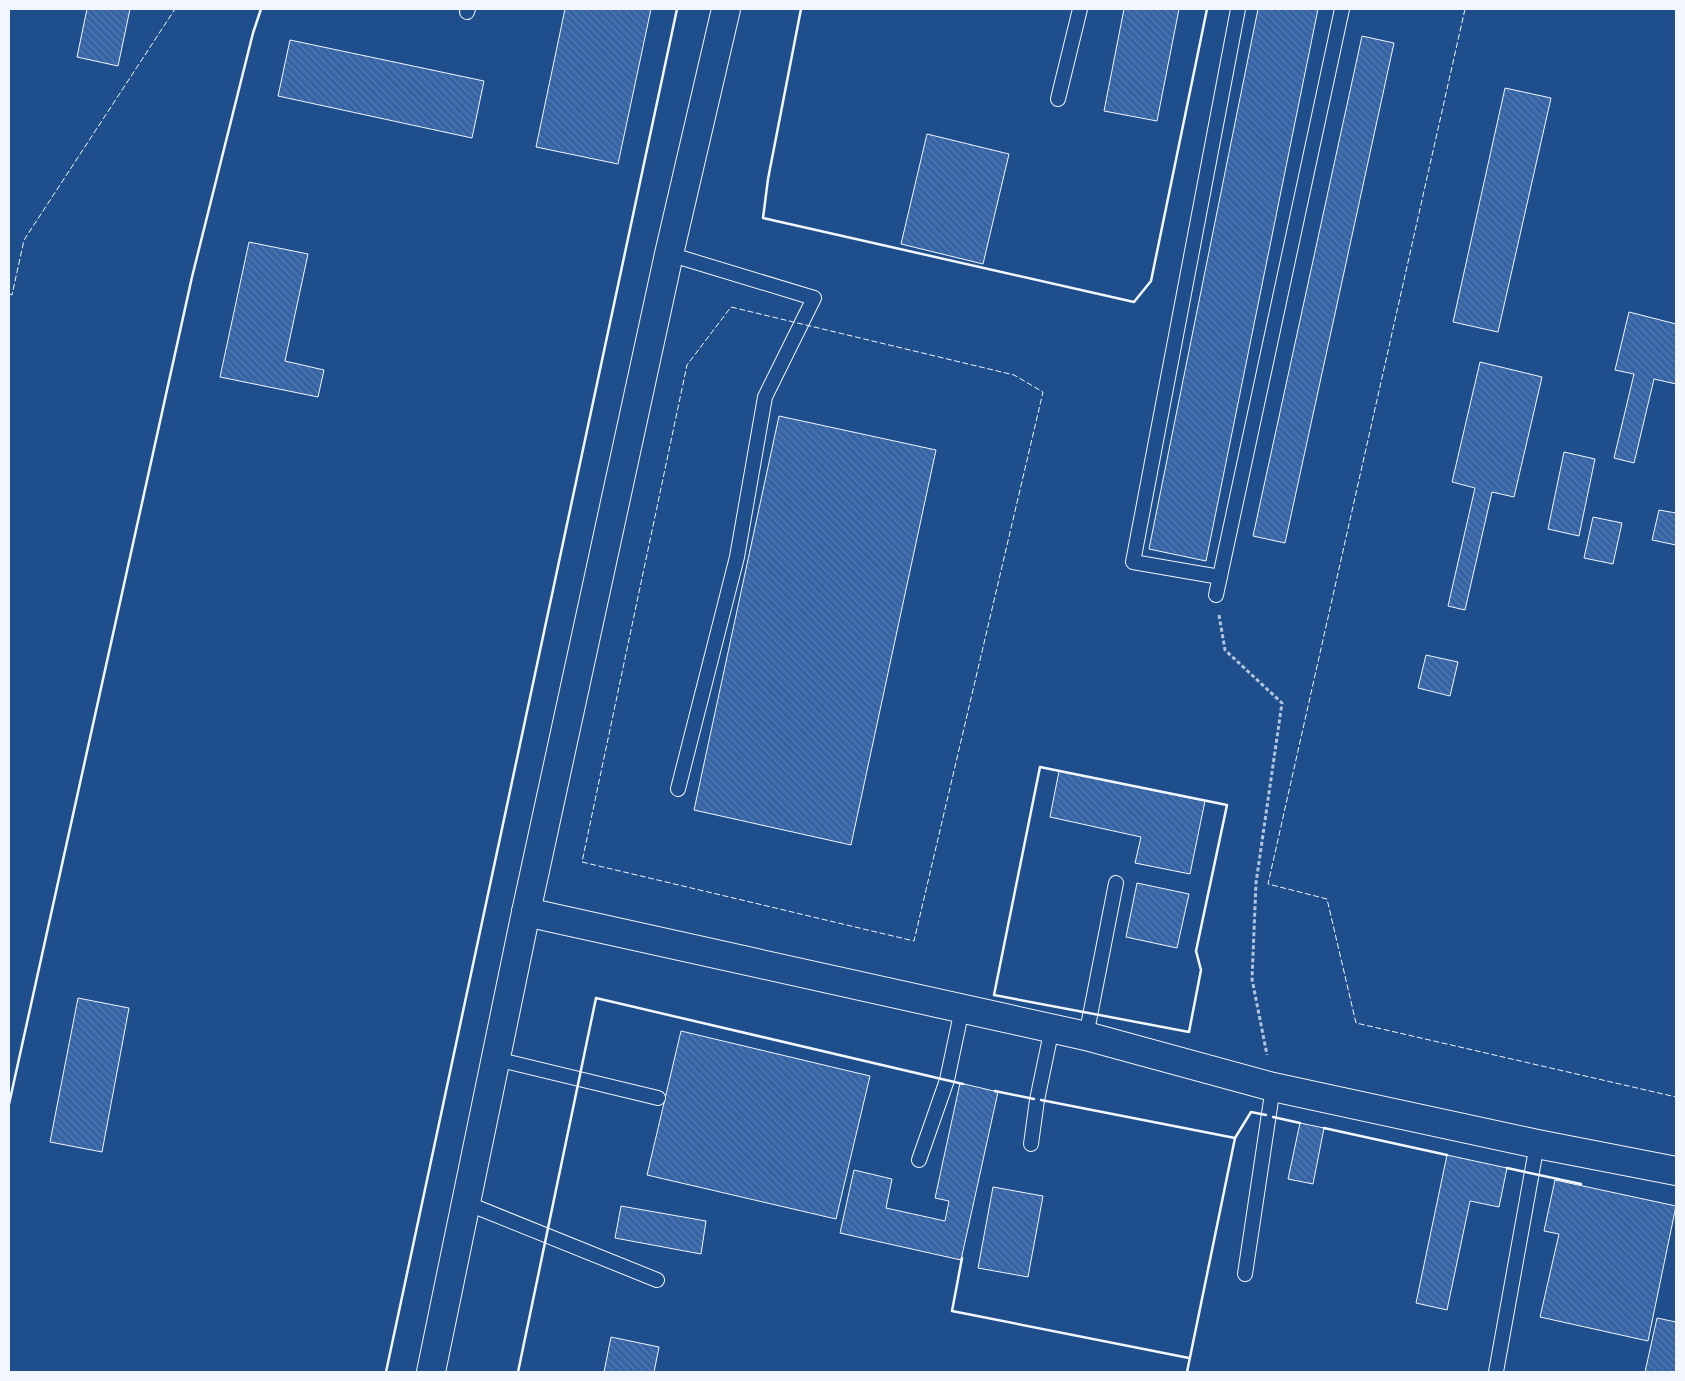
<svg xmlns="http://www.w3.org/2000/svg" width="1685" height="1381" font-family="'Alegreya Sans',sans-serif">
	<defs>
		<pattern id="building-back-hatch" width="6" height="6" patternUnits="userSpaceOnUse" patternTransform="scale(1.25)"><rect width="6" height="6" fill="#3563a3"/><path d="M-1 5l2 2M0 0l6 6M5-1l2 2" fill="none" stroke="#537ab1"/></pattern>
	</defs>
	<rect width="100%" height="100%" fill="#1f4e8c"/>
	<g fill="url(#building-back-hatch)" stroke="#f2f6ff">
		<polygon points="87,9 130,9 118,66 77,57"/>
		<polygon points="565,9 651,9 618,164 536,147"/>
		<polygon points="1124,9 1179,9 1157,121 1104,111"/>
		<polygon points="1258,9 1318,9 1206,561 1149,549"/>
		<polygon points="1362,36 1394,43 1285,543 1253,536"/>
		<polygon points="290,40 484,81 472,138 278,96"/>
		<polygon points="1505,88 1551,98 1498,332 1453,322"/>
		<polygon points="927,134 1009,154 983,264 901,244"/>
		<polygon points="249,242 308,254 285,361 324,370 318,397 220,377"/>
		<polygon points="1629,312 1676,324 1676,384 1654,379 1634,463 1614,458 1634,374 1615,370"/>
		<polygon points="1480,362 1542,377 1514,497 1492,492 1465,610 1448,606 1475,488 1452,482"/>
		<polygon points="779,416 936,450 851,845 694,810"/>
		<polygon points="1564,452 1595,459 1579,536 1548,529"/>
		<polygon points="1659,510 1676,513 1676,545 1652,540"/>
		<polygon points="1593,517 1622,523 1613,564 1584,558"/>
		<polygon points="1426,655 1458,662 1450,696 1418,688"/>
		<polygon points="1059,771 1205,801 1190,874 1135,863 1141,837 1050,817"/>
		<polygon points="1137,883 1189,894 1177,948 1126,937"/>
		<polygon points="78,998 129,1008 102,1152 50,1142"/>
		<polygon points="681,1031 870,1076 836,1219 647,1175"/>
		<polygon points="960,1083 998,1092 961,1260 840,1233 854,1170 892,1179 886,1208 945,1221 949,1201 935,1198"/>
		<polygon points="1300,1123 1324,1128 1313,1184 1288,1179"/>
		<polygon points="1447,1155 1507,1168 1499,1207 1470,1201 1447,1310 1416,1303"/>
		<polygon points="1555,1180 1676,1206 1648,1341 1540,1317 1559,1234 1544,1231"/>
		<polygon points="993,1187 1043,1196 1028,1277 978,1268"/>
		<polygon points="621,1206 706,1221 701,1254 615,1238"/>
		<polygon points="1657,1318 1676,1322 1676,1372 1645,1372"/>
		<polygon points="611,1337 659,1347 654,1372 604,1372"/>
	</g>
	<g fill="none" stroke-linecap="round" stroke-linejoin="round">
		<g stroke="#f2f6ff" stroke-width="16">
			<g id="service">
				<polyline points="467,12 468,9"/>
				<polyline points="1058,99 1080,9"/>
				<polyline points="669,254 814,298 765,397 737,557 678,789"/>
				<polyline points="1220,577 1133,562 1238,9"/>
				<polyline points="1216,595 1342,9"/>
				<polyline points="1086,1036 1116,883"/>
				<polyline points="496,1059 658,1098"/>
				<polyline points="1031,1144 1037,1100 1052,1028"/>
				<polyline points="919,1160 947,1080 962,1009"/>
				<polyline points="466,1203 657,1280"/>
				<polyline points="1245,1274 1273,1087"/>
				<polyline points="1496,1372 1537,1144"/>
			</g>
		</g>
		<g stroke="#f2f6ff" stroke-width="30">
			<g id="minor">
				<polyline points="526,912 1086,1036 1273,1087 1537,1144 1676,1171"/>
				<polyline points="431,1372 526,912 669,254 726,9"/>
			</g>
		</g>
		<polyline stroke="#b3c4dc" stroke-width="3" stroke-dasharray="4 2.5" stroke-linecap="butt" points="1219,615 1225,650 1282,703 1256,883 1252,979 1267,1055"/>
		<use href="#service" stroke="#1f4e8c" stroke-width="14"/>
		<use href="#minor" stroke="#1f4e8c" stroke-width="28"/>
		<g stroke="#f2f6ff" stroke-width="1" stroke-dasharray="6 2.5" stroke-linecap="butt">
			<polyline points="1465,9 1268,884 1327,899 1356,1023 1676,1097"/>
			<polyline points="9,294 12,295 24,240 175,9"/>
			<polygon points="731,307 1014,375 1043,392 914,941 582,862 687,365"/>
		</g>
		<g stroke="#f2f6ff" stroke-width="2.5">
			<polyline points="801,9 768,179 763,218 1134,302 1151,281 1207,9"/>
			<polygon points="1040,767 1227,805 1196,951 1201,970 1189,1032 994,995"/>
			<polyline points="995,1091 1034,1099"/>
			<polyline points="1041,1100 1235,1138"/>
			<polyline points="9,1104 192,277 253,33 261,9"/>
			<polyline points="1273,1117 1300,1123"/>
			<polyline points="1324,1128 1447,1155"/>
			<polyline points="1507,1168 1581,1184"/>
			<polyline points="962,1258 952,1311 1189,1358"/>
			<polyline points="386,1372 677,9"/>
			<polyline points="518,1372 596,998 963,1084"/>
			<polyline points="1187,1372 1235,1138 1251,1112 1266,1115"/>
		</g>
	</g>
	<rect width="1685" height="1381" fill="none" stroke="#f2f6ff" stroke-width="20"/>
</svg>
